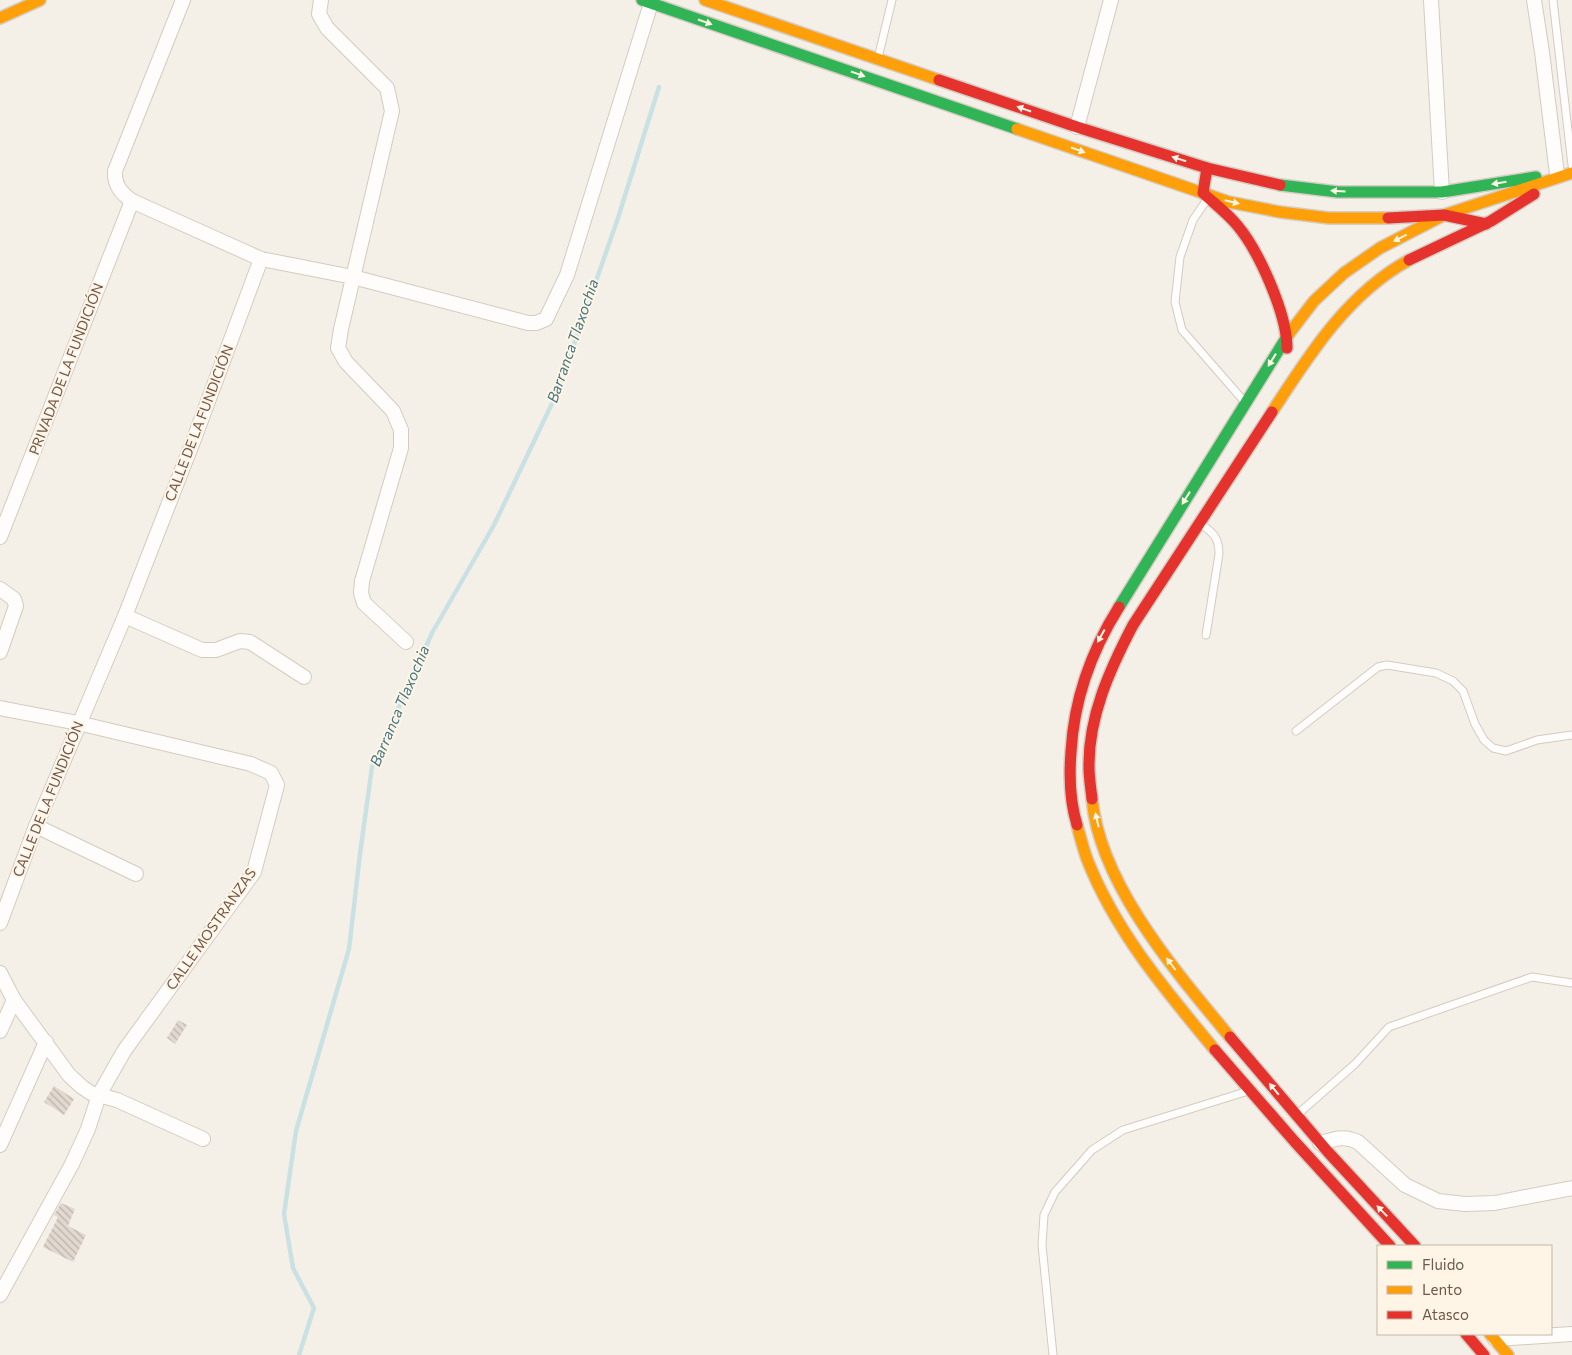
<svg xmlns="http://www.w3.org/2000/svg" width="1572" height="1355" font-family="Commissioner,sans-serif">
	<defs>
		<pattern id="building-back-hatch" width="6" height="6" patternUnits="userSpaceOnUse" patternTransform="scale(1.25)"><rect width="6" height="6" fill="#e1d8cf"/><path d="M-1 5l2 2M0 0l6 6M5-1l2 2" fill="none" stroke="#bbb2aa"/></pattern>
	</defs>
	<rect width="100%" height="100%" fill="#f5f0e7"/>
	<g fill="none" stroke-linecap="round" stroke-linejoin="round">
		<polyline stroke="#cae1e4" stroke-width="4.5" points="299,1355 314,1308 293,1268 284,1214 296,1131 349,949 360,854 372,767 432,633 494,525 557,393 618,218 659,87"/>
	</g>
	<g fill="url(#building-back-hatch)">
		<polygon points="178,1020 187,1025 175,1044 167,1038"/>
		<polygon points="54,1086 74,1099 64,1115 44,1102"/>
		<polygon points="61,1203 75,1209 68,1226 86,1235 73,1262 43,1247 58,1217 54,1215"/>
	</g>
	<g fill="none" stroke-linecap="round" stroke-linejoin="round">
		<g stroke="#d3cbc2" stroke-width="9">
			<g id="lane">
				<polyline points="1553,0 1572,165"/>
				<polyline points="878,58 892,0"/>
				<polyline points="1206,201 1193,220 1180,257 1175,302 1182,330 1243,400"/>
				<path d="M1202 525C1214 533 1219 539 1219 554L1206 635"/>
				<polyline points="1296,731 1369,674 1378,667 1387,665 1436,673 1453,681 1463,691 1475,724 1484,740 1493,748 1506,751 1537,740 1572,735"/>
				<polyline points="1298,1114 1355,1064 1389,1027 1532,977 1572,983"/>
				<polyline points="1053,1355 1042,1245 1044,1215 1055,1192 1092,1150 1123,1130 1245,1092"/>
			</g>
		</g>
		<g stroke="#d3cbc2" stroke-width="16">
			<g id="street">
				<path d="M183 0 115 171C114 185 121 193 132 201L261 259 353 277 528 323H536L546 319 567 275 651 3"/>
				<polyline points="321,0 319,14 327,28 387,88 392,111 341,329 338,348 346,362 393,411 401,430 401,448 362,581 361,593 364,603 406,642"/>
				<polyline points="1431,0 1442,192"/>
				<polyline points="1534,0 1542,52 1557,174"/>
				<polyline points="1077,127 1111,0"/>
				<polyline points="0,537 132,201"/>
				<polyline points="0,589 14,599 16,606 0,652"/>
				<polyline points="125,616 202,650 216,650 240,641 250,642 304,677"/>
				<polyline points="0,708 78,723 251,764 271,773 277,785 254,872 124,1051 99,1095 88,1129 72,1164 0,1295"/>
				<polyline points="36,826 136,874"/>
				<polyline points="0,923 36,826 125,616 194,439 261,259"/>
				<polyline points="0,973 14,1000 69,1075 82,1087 91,1093 117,1100 203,1139"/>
				<polyline points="0,1031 14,1000"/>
				<path d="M1320 1143C1335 1139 1344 1135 1358 1142L1405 1185 1438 1201 1465 1204 1495 1203 1572 1188"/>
				<polyline points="0,1145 46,1042"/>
				<polyline points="1495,1339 1572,1334"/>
			</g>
		</g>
		<g stroke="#d5ccc4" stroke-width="14">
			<g id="fast">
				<polyline points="642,0 1017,129"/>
				<polyline points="1280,185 1338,192 1442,192 1536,177"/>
				<polyline points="1119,607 1288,335"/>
			</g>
		</g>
		<g stroke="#d5ccc4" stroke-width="14">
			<g id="slow">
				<polyline points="705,0 939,80"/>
				<polyline points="0,18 40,0"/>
				<polyline points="1017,129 1229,202 1280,212 1329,218 1388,218"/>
				<polyline points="1288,335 1314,301 1344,273 1380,248 1444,215 1572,173"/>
				<path d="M1272 412C1309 355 1347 294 1409 260"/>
				<path d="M1092 799C1100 885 1177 973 1230 1037"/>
				<path d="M1077 825C1080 836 1083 848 1087 859 1115 931 1166 991 1215 1050"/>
				<polyline points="1490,1334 1508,1355"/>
			</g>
		</g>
		<g stroke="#d5ccc4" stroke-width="14">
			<g id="jam">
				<polyline points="939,80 1077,127 1207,168 1280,185"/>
				<path d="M1207 168 1203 193C1214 203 1227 213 1237 225 1259 251 1287 314 1287 348"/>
				<polyline points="1388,218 1444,215 1486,224"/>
				<polyline points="1409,260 1491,221 1534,194"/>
				<path d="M1092 799C1091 789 1089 778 1089 768 1088 717 1110 669 1133 625L1272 412"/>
				<path d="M1077 825C1070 802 1069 777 1071 752 1074 699 1090 653 1119 607"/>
				<polyline points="1230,1037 1328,1152 1415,1246"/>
				<polyline points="1215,1050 1295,1142 1390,1246"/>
				<polyline points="1466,1334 1484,1355"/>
			</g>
		</g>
		<use href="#lane" stroke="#fefdfb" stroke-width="7"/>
		<use href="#street" stroke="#fefdfb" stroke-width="14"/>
		<use href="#fast" stroke="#30b455" stroke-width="11"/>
		<use href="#slow" stroke="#ff9f0a" stroke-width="11"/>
		<use href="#jam" stroke="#e5322d" stroke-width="11"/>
	</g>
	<defs><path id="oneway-solid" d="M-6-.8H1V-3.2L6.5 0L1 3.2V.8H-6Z" transform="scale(1.25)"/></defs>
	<g fill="#fef5e7">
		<use href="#oneway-solid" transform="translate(705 22) rotate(19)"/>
		<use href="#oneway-solid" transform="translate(858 74) rotate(19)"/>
		<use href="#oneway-solid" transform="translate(1024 109) rotate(-161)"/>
		<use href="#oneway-solid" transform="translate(1078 150) rotate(19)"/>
		<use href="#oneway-solid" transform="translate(1179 159) rotate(-162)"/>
		<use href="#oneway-solid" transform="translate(1499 183) rotate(171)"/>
		<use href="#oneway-solid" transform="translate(1338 191) rotate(-176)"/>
		<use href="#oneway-solid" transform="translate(1232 202) rotate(13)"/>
		<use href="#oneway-solid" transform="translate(1400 238) rotate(153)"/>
		<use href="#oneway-solid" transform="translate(1272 360) rotate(122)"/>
		<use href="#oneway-solid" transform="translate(1186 498) rotate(122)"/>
		<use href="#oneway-solid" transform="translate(1101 636) rotate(119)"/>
		<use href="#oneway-solid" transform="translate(1097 820) rotate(-103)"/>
		<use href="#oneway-solid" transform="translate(1171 964) rotate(-127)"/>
		<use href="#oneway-solid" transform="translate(1274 1089) rotate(-130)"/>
		<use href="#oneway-solid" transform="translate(1382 1211) rotate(-134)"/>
	</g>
	<g text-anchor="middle" stroke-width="4" stroke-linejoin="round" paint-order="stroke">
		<g font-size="14" fill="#705849" stroke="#fef5e7">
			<text transform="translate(66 369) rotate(-69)" y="5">PRIVADA DE LA FUNDICIÓN</text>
			<text transform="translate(199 423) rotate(-69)" y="5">CALLE DE LA FUNDICIÓN</text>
			<text transform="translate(48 799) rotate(-68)" y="5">CALLE DE LA FUNDICIÓN</text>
			<text transform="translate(211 929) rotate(-55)" y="5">CALLE MOSTRANZAS</text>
		</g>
		<g font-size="15" font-style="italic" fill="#457783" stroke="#fef5e7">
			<text transform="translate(573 341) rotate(-71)" y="5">Barranca Tlaxochia</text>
			<text transform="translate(400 706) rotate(-67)" y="5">Barranca Tlaxochia</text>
		</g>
	</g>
	<rect x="1377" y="1245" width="175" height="90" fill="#fef5e7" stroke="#c5b6a8"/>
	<rect x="1387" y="1261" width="25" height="8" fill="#30b455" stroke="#c5b6a8"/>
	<text x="1422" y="1270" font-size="15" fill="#705849">Fluido</text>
	<rect x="1387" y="1286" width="25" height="8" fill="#ff9f0a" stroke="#c5b6a8"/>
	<text x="1422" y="1295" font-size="15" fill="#705849">Lento</text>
	<rect x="1387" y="1311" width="25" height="8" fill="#e5322d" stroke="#c5b6a8"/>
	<text x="1422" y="1320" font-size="15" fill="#705849">Atasco</text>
</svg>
